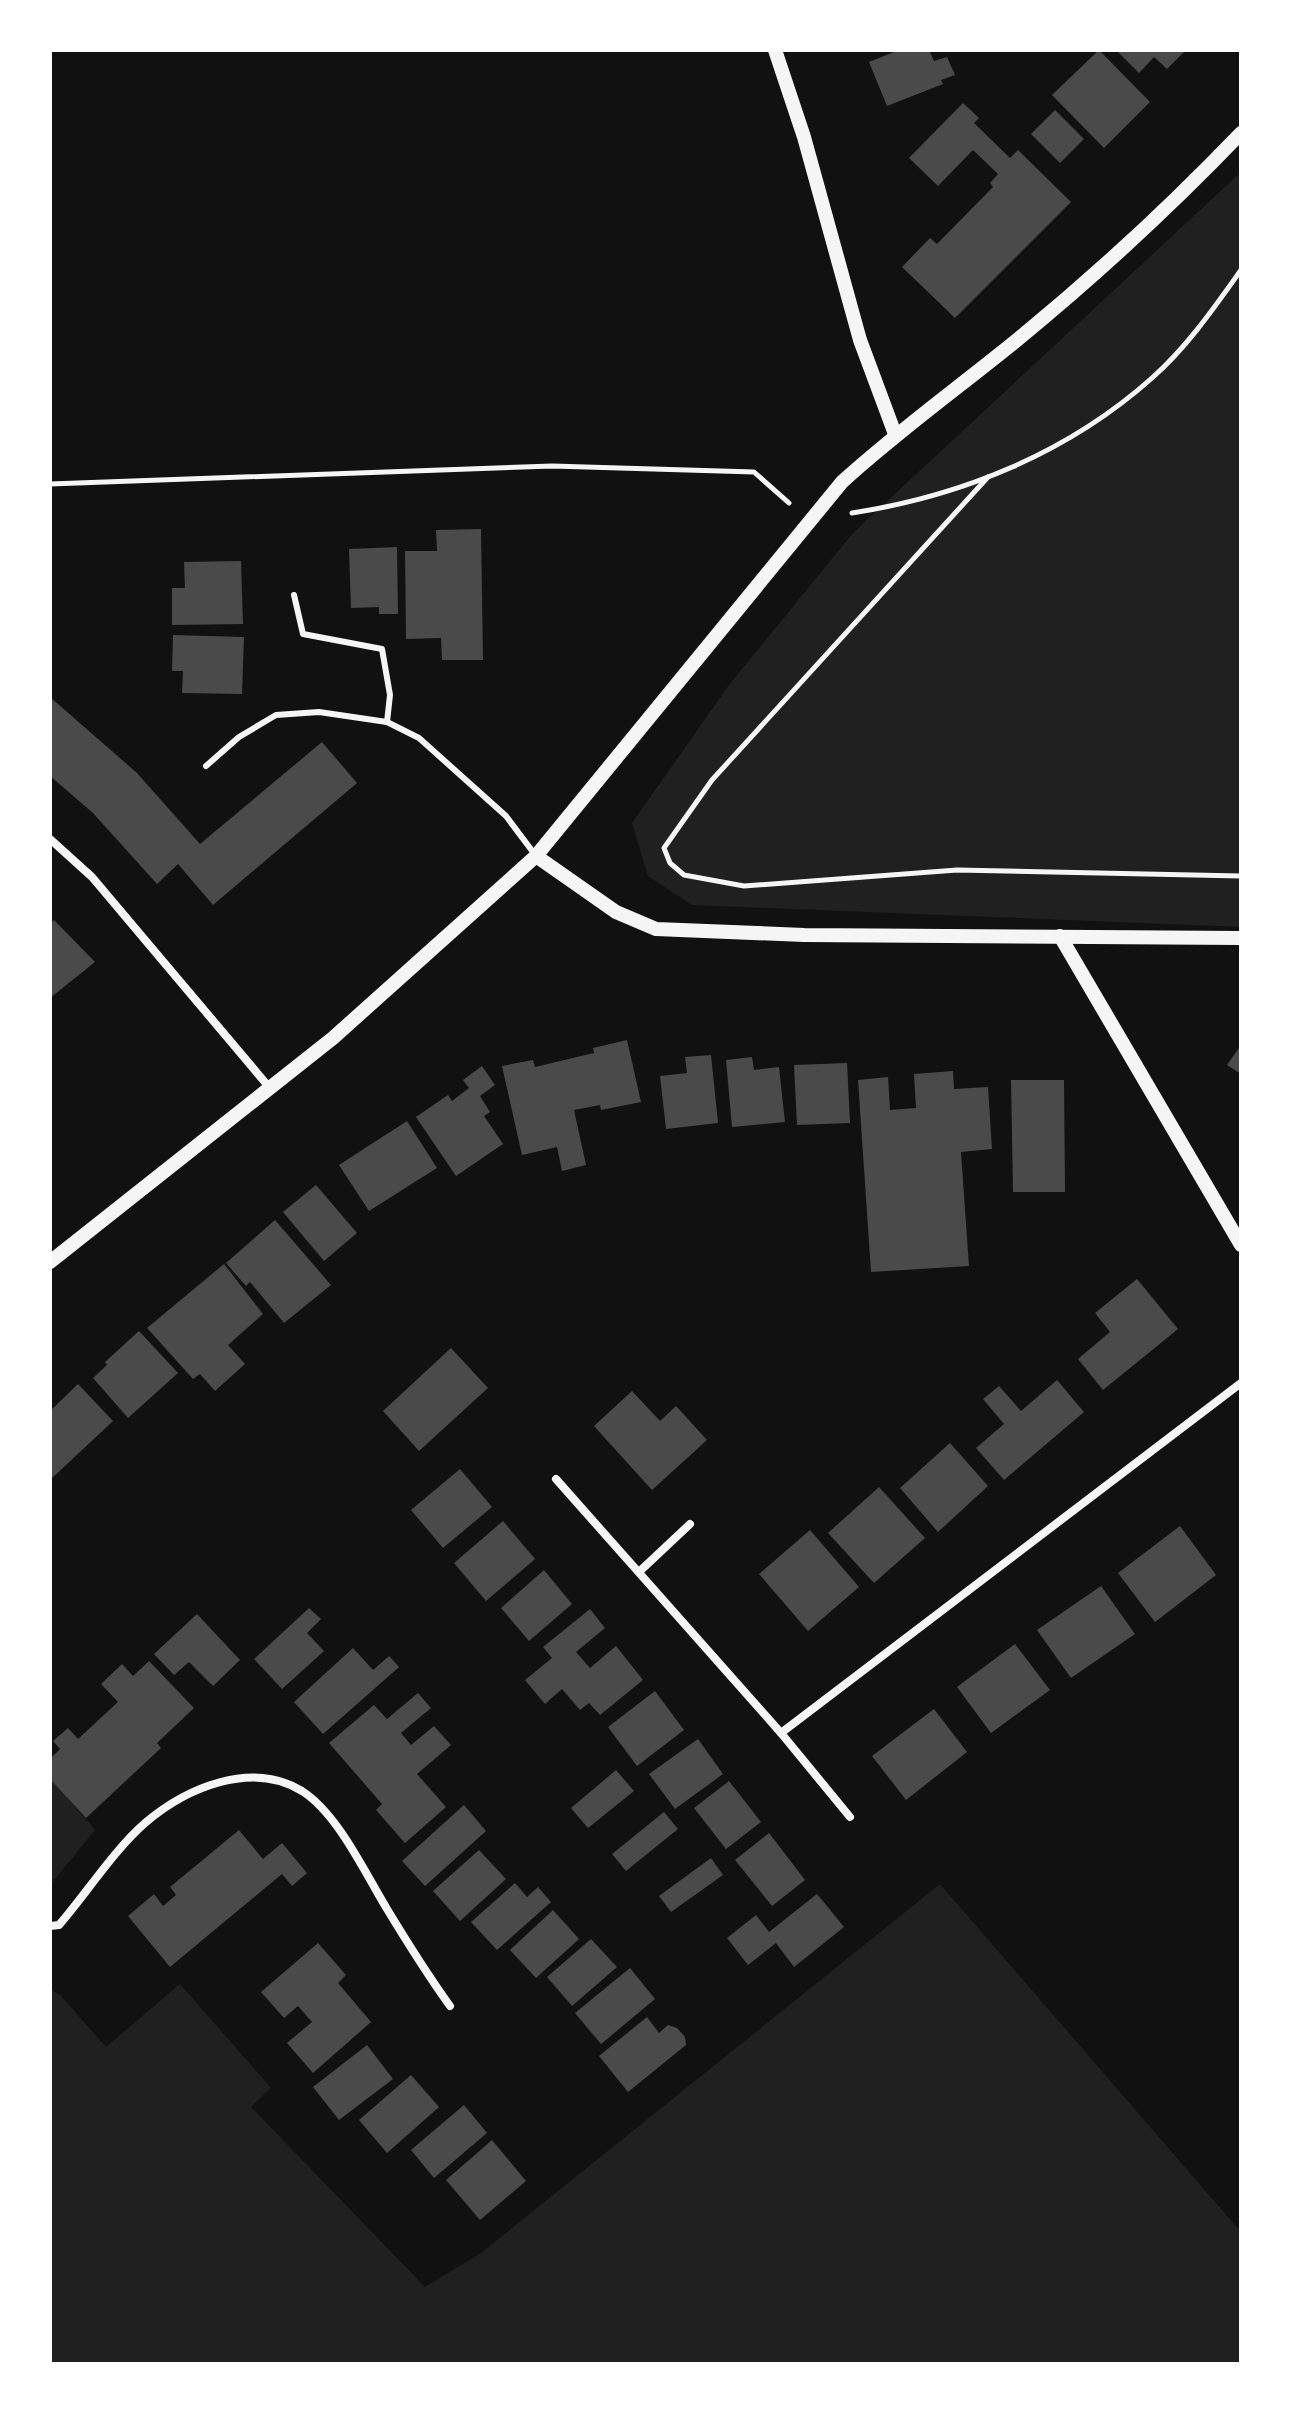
<svg xmlns="http://www.w3.org/2000/svg" width="1291" height="2414" font-family="'Alegreya Sans',sans-serif">
	<rect width="100%" height="100%" fill="#111"/>
	<g fill="#202020">
		<polygon points="1241,172 1241,927 692,905 648,876 632,823 729,685 853,533"/>
		<polygon points="50,1778 95,1830 50,1885"/>
		<polygon points="940,1884 1241,2232 1241,2364 50,2364 50,1989 61,1996 106,2047 180,1984 271,2088 251,2107 425,2287 481,2253"/>
	</g>
	<g fill="#4a4a4a">
		<polygon points="899,50 929,50 934,61 947,57 955,75 941,80 943,84 887,106 869,62"/>
		<polygon points="1099,50 1150,102 1104,148 1052,95"/>
		<polygon points="1116,50 1186,50 1167,69 1154,57 1139,73"/>
		<polygon points="963,103 979,118 974,123 1010,158 1018,150 1071,202 955,318 902,267 930,238 937,244 993,187 990,183 998,174 973,150 938,186 909,158"/>
		<polygon points="1055,110 1084,139 1060,163 1031,134"/>
		<polygon points="481,529 483,660 442,660 441,638 406,639 405,551 437,551 436,530"/>
		<polygon points="397,547 398,614 379,614 379,607 351,608 349,549"/>
		<polygon points="241,561 243,624 172,625 172,588 185,588 184,562"/>
		<polygon points="173,635 244,637 242,694 182,693 183,671 172,671"/>
		<polygon points="50,697 137,773 200,844 322,742 357,783 213,905 178,864 157,884 93,813 50,776"/>
		<polygon points="54,920 95,962 50,998 50,923"/>
		<polygon points="627,1040 641,1102 601,1110 600,1105 574,1110 586,1165 562,1171 557,1147 522,1155 502,1066 533,1060 535,1067 594,1053 593,1048"/>
		<polygon points="1241,1045 1241,1074 1227,1065"/>
		<polygon points="711,1055 718,1123 666,1129 660,1076 687,1073 685,1057"/>
		<polygon points="752,1057 754,1070 779,1067 785,1122 732,1127 726,1060"/>
		<polygon points="847,1063 850,1123 797,1125 794,1065"/>
		<polygon points="482,1066 495,1085 480,1096 490,1112 484,1116 503,1144 456,1176 416,1117 448,1095 452,1101 469,1088 463,1080"/>
		<polygon points="953,1071 954,1089 988,1087 992,1149 961,1152 969,1266 871,1272 858,1080 888,1077 890,1110 916,1108 914,1074"/>
		<polygon points="1011,1080 1064,1080 1065,1192 1013,1192"/>
		<polygon points="407,1121 437,1168 369,1211 339,1165"/>
		<polygon points="316,1185 357,1233 324,1261 283,1212"/>
		<polygon points="275,1220 331,1285 284,1323 250,1282 246,1286 226,1263"/>
		<polygon points="224,1264 263,1314 228,1345 245,1364 215,1391 200,1374 193,1379 147,1328"/>
		<polygon points="1137,1279 1178,1329 1103,1390 1078,1359 1110,1332 1095,1313"/>
		<polygon points="139,1331 178,1373 128,1418 93,1378 107,1365 105,1362"/>
		<polygon points="451,1348 488,1388 419,1451 383,1411"/>
		<polygon points="1057,1380 1084,1412 1004,1480 976,1448 1004,1424 983,1399 999,1386 1021,1411"/>
		<polygon points="78,1384 113,1421 50,1480 50,1411"/>
		<polygon points="632,1391 660,1421 676,1406 707,1440 652,1490 594,1426"/>
		<polygon points="950,1443 988,1486 938,1532 900,1488"/>
		<polygon points="460,1469 492,1507 443,1548 411,1510"/>
		<polygon points="879,1487 925,1538 874,1583 828,1533"/>
		<polygon points="503,1521 535,1559 486,1601 454,1563"/>
		<polygon points="1180,1526 1216,1575 1155,1622 1118,1573"/>
		<polygon points="810,1530 859,1587 808,1631 759,1574"/>
		<polygon points="544,1570 572,1604 529,1641 501,1608"/>
		<polygon points="1101,1586 1135,1634 1071,1678 1037,1630"/>
		<polygon points="309,1608 321,1619 307,1633 324,1651 282,1689 254,1659"/>
		<polygon points="590,1609 605,1628 576,1652 590,1668 616,1646 643,1680 600,1715 589,1703 580,1710 562,1689 545,1704 525,1680 552,1658 543,1647"/>
		<polygon points="197,1614 240,1660 213,1686 189,1662 174,1675 154,1654"/>
		<polygon points="1015,1644 1050,1690 991,1733 957,1687"/>
		<polygon points="353,1648 373,1670 389,1656 399,1667 323,1734 294,1702"/>
		<polygon points="149,1661 194,1708 157,1743 161,1748 86,1818 50,1779 50,1759 60,1749 53,1741 68,1728 78,1739 118,1702 101,1684 122,1664 133,1676"/>
		<polygon points="655,1691 684,1730 637,1766 608,1727"/>
		<polygon points="418,1693 431,1708 401,1733 411,1745 434,1726 451,1745 417,1774 446,1807 405,1843 376,1810 382,1804 329,1743 374,1705 387,1719"/>
		<polygon points="934,1709 967,1752 906,1800 872,1756"/>
		<polygon points="698,1739 723,1774 675,1809 649,1774"/>
		<polygon points="616,1770 634,1791 588,1828 571,1808"/>
		<polygon points="729,1781 761,1822 726,1849 694,1808"/>
		<polygon points="464,1805 486,1831 425,1886 402,1861"/>
		<polygon points="664,1812 678,1829 626,1871 612,1854"/>
		<polygon points="239,1830 263,1859 282,1843 307,1873 292,1886 282,1874 170,1967 128,1916 154,1894 163,1906 176,1895 170,1887"/>
		<polygon points="769,1833 805,1880 772,1906 735,1860"/>
		<polygon points="479,1850 506,1879 460,1921 433,1891"/>
		<polygon points="711,1858 723,1875 671,1912 659,1896"/>
		<polygon points="515,1883 527,1897 538,1887 551,1902 497,1950 471,1922"/>
		<polygon points="817,1894 844,1927 794,1967 776,1943 748,1965 727,1938 756,1915 769,1932"/>
		<polygon points="553,1910 579,1939 536,1978 510,1950"/>
		<polygon points="591,1939 617,1967 572,2006 547,1977"/>
		<polygon points="318,1943 346,1975 338,1983 371,2022 313,2073 287,2043 312,2022 298,2006 284,2018 261,1992"/>
		<polygon points="630,1968 655,1999 601,2044 575,2013"/>
		<polygon points="647,2017 659,2033 668,2025 677,2028 685,2037 686,2045 628,2092 599,2056"/>
		<polygon points="367,2045 393,2079 339,2120 313,2087"/>
		<polygon points="411,2075 439,2107 387,2153 359,2120"/>
		<polygon points="464,2105 487,2133 434,2178 411,2150"/>
		<polygon points="492,2140 526,2181 480,2220 446,2180"/>
	</g>
	<g fill="none" stroke-linecap="round" stroke-linejoin="round">
		<g stroke="#f5f5f5" stroke-width="5">
			<polyline points="988,477 712,780 664,848 670,863 684,875 744,886 957,870 1241,876"/>
			<polyline points="50,484 552,466 754,472 789,503"/>
			<path d="M852 513C962 496 1068 453 1152 378 1187 347 1214 308 1241 270"/>
		</g>
		<g stroke="#f5f5f5" stroke-width="6">
			<polyline points="294,595 303,634 382,649 390,695 387,722"/>
			<polyline points="206,766 239,737 276,715 319,712 387,722 419,738 506,816 536,856"/>
		</g>
		<g stroke="#f5f5f5" stroke-width="8">
			<polyline points="50,839 92,877 269,1087"/>
			<polyline points="556,1479 781,1733 850,1817"/>
			<polyline points="640,1571 690,1524"/>
			<polyline points="781,1733 1241,1383"/>
			<path d="M50 1926 59 1925C86 1894 114 1850 145 1823 186 1788 251 1760 302 1791 338 1814 365 1873 387 1909 407 1942 427 1974 450 2006"/>
		</g>
		<g stroke="#f5f5f5" stroke-width="14">
			<polyline points="775,50 804,137 860,340 895,434"/>
			<polyline points="536,856 616,912 656,929 804,935 1241,938"/>
			<polyline points="1060,936 1241,1245"/>
			<path d="M50 1262 333 1038 536 856 842 482C898 431 958 388 1017 340 1095 276 1171 206 1241 133"/>
		</g>
	</g>
	<rect width="1291" height="2414" fill="none" stroke="#ffffff" stroke-width="104"/>
</svg>
